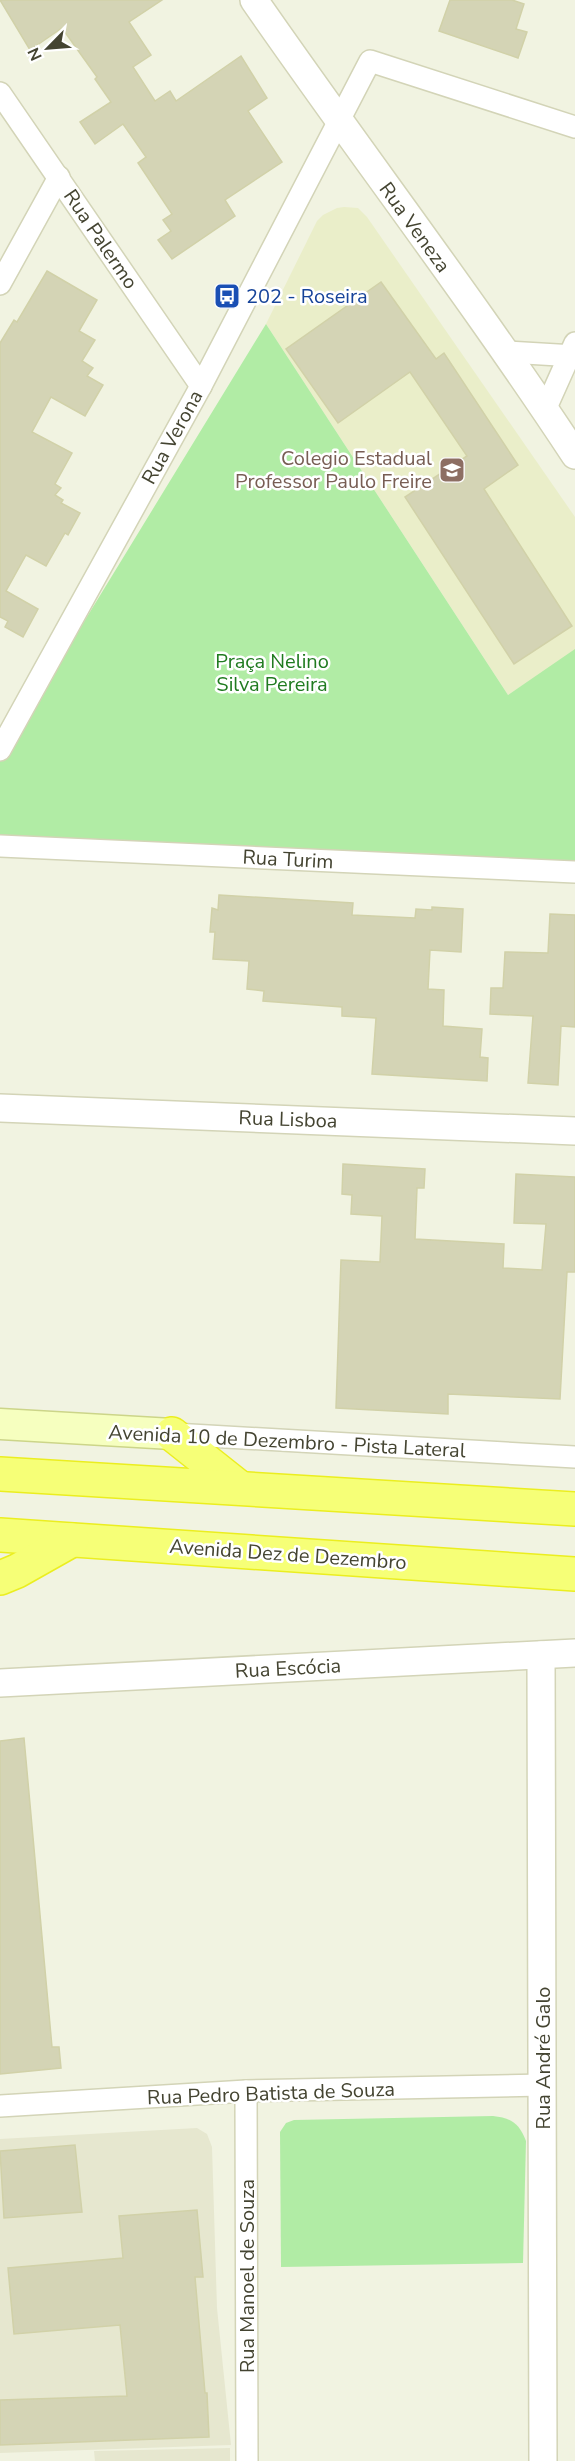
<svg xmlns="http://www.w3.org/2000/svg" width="575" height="2461" font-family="'Nunito Sans',sans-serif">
	<rect width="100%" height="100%" fill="#f1f3e1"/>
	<g fill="#e6e7cf">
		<polygon points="197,2128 207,2134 212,2147 217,2308 231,2445 0,2453 0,2139"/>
		<polygon points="230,2448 230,2461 95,2461 94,2451"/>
	</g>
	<polygon fill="#eaeec9" points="344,207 358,208 367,217 575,517 575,651 508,695 266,324 317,221 323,215 337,208"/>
	<g fill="#b1eca5">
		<polygon points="266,324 508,695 575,649 575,872 0,846 0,759"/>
		<path d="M493 2116C511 2118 519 2123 526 2141L523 2263 281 2267 280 2132 286 2123 294 2120Z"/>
	</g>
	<g fill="#d4d4b5" stroke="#d1d1a8" stroke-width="1.5">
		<polygon points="0,0 162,0 129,22 151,55 133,67 155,101 170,91 176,101 241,56 267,98 248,111 282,162 225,200 235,216 172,259 158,240 171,231 163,220 172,214 138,163 146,157 123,124 95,144 80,122 111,102 95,79 97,77 62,28 30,50"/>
		<polygon points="450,0 512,0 524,4 516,29 527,32 518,58 439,31"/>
		<polygon points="47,271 97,300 79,331 95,340 82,361 93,368 87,376 103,385 85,416 51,397 32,432 72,453 55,484 61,488 55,495 63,500 61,503 80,513 68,535 65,533 46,566 26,555 6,591 38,609 23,637 5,627 8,621 0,617 0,343 14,320 17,322"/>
		<polygon points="381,282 436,359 444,353 518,465 484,489 572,626 514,664 405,497 467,456 410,372 338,423 286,349"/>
		<polygon points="219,895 353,903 352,915 415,918 416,909 432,910 432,907 463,909 461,952 430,950 428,989 444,990 443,1026 482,1029 480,1057 488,1058 487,1081 372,1074 376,1018 342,1016 342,1007 263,1001 264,991 247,989 249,961 213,959 215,932 210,932 212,908 218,910"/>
		<polygon points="550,914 575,915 575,1027 561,1026 558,1085 528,1083 533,1016 490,1014 491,988 503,988 505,952 548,953"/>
		<polygon points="343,1164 425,1169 424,1188 417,1188 415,1239 504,1244 503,1268 542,1270 546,1224 514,1223 516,1174 575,1177 575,1272 567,1272 560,1399 448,1394 448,1414 336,1408 341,1260 380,1262 382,1216 351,1214 352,1195 342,1194"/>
		<polygon points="24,1738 52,2047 59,2047 61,2068 0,2074 0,1741"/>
		<polygon points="75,2145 82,2212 4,2218 0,2151"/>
		<polygon points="197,2210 203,2277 195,2277 205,2393 207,2393 209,2437 0,2445 0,2400 127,2396 120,2325 14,2334 8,2268 123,2258 119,2216"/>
	</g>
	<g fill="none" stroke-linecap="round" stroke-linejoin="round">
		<g stroke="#d3d4b7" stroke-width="24">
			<g id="minor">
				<polyline points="0,93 201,386"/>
				<polyline points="0,284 59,177"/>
				<polyline points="507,352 575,356"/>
				<polyline points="545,410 575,343"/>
				<polyline points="0,750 201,386 370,61 575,127"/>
				<polyline points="0,846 575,872"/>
				<polyline points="174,1434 575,1457"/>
				<polyline points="246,2091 247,2461"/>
				<polyline points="0,2106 246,2091 543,2085"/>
			</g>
		</g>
		<g stroke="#d3d4b7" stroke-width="30">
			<g id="tertiary">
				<path d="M254 0C360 153 473 300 575 455"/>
				<polyline points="0,1108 575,1131"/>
				<polyline points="541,1655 543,2461"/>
				<polyline points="0,1683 575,1653"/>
			</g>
		</g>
		<g stroke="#ccd589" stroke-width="33">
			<polyline id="secondary" points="0,1424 172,1434"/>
		</g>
		<g stroke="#ebee20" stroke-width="36">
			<g id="trunk">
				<polyline points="172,1434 240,1488"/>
				<polyline points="0,1474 575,1509"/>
				<polyline points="0,1535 575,1574"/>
				<polyline points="0,1578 17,1571 72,1540"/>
			</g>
		</g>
		<use href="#minor" stroke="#fff" stroke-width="21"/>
		<use href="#tertiary" stroke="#fff" stroke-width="27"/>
		<use href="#secondary" stroke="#f6ffbf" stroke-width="30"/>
		<use href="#trunk" stroke="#f6ff77" stroke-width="33"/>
	</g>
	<defs>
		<g id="bus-square" transform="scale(1.35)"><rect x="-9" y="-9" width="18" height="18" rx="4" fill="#1a4fb4" stroke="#fff"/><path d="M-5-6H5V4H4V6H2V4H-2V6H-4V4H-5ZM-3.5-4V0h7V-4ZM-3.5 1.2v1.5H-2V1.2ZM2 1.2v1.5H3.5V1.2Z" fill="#fff"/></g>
		<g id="school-square" transform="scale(1.35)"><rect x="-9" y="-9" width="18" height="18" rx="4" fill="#8d6e63" stroke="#fff"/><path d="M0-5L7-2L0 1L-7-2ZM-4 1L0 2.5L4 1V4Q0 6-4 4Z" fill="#fff"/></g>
	</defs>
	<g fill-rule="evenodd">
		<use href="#bus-square" x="227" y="296"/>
		<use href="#school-square" x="452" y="470"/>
	</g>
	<g text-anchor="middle" stroke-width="5" stroke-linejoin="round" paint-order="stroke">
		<g font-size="20" fill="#444431" stroke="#fff">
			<text transform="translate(415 227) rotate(54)" y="7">Rua Veneza</text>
			<text transform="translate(101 239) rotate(56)" y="7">Rua Palermo</text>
			<text transform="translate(172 437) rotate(-61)" y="7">Rua Verona</text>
			<text transform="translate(288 859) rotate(3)" y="7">Rua Turim</text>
			<text transform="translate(288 1119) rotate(2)" y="7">Rua Lisboa</text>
			<text transform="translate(287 1441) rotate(3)" y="7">Avenida 10 de Dezembro - Pista Lateral</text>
			<text transform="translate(288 1554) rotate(4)" y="7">Avenida Dez de Dezembro</text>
			<text transform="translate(288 1668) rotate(-3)" y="7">Rua Escócia</text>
			<text transform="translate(543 2058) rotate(-90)" y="7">Rua André Galo</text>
			<text transform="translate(271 2093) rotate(-2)" y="7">Rua Pedro Batista de Souza</text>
			<text transform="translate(247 2276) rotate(-90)" y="7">Rua Manoel de Souza</text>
		</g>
		<g font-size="20" fill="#164399" stroke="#fff" text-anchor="start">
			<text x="246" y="303">202 - Roseira</text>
		</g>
		<g font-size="20" fill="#785e54" stroke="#fff" text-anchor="end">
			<text x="432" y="465">Colegio Estadual<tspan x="432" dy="23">Professor Paulo Freire</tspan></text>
		</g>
		<g font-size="20" fill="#207b20" stroke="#fff">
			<text x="272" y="668">Praça Nelino<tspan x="272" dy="23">Silva Pereira</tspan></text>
		</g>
	</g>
	<g transform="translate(48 48) rotate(245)" stroke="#ffffff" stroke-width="4.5" paint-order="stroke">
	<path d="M0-4.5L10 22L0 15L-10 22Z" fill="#444431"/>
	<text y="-9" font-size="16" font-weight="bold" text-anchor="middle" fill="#444431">N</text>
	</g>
</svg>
